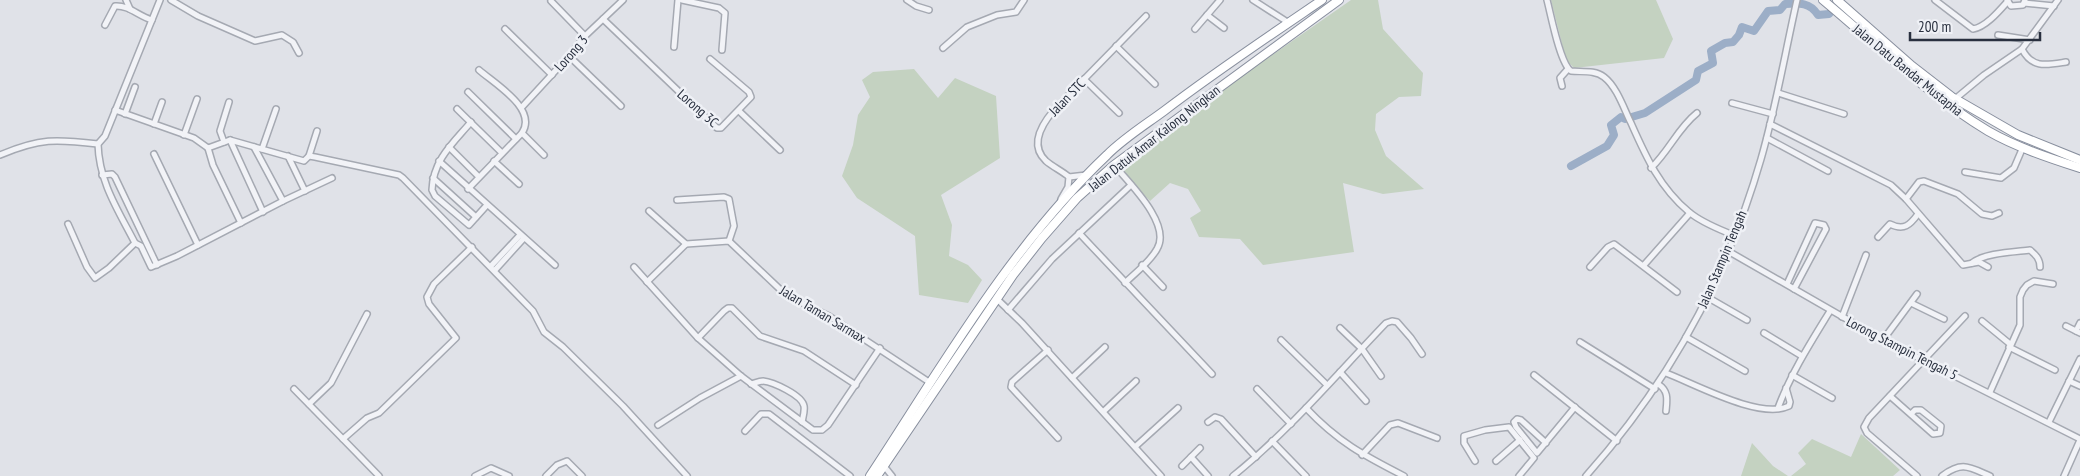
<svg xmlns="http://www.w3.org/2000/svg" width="2080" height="476" font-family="'PT Sans Narrow',sans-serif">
	<rect width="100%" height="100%" fill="#e0e2e8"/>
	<g fill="#c4d2c1">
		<polygon points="1351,0 1378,0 1383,29 1423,73 1421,96 1399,97 1376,114 1375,130 1386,156 1424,189 1383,194 1343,183 1354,252 1263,265 1240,239 1199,237 1190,218 1201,211 1188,189 1170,183 1150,201 1119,168 1150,140"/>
		<polygon points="1551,0 1656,0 1673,39 1664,58 1574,68 1566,60"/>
		<polygon points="914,69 938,98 955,78 996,96 1000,158 941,195 952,225 949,256 968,265 982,280 968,303 919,295 915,236 857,198 842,176 853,145 858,115 870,97 862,80 873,72"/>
		<polygon points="1861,434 1900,470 1893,476 1791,476 1806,464 1798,453 1812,439 1851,457"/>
		<polygon points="1752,443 1773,466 1788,476 1741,476"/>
	</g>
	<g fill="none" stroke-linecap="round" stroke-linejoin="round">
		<path stroke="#9caec7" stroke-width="8" d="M1571 166 1607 146 1614 135 1611 125 1621 117 1625 119 1645 113 1696 80 1698 71 1713 63 1711 51 1725 43 1733 42 1739 35 1742 27 1754 31 1768 11 1780 10 1785 4C1799 3 1810 2 1818 15L1829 14 1837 4"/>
		<g stroke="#a5a9b2" stroke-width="8">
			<g id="minor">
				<polyline points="126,0 130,9"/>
				<path d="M160 0 105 136 98 144C99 182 118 210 135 243L141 246 151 267 177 256 283 201 254 147"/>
				<polyline points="171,0 198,16 255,41 282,35 293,42 299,53"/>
				<polyline points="682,0 719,8 725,13 722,50"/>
				<polyline points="907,0 916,6 929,10"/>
				<polyline points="1253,0 1289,23"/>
				<path d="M1547 0C1551 15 1560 64 1571 71 1582 72 1595 70 1604 77 1617 87 1624 109 1631 123 1646 157 1660 188 1689 212 1702 223 1719 229 1733 235"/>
				<path d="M1935 0 1973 29C1986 27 2000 10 2008 1"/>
				<polyline points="2007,0 2011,6 2023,5 2025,0"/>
				<polyline points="551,1 585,36"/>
				<polyline points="2024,3 2054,6"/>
				<polyline points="1207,15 1224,28"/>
				<polyline points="603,19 717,128 721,128 751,97 749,92 710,59"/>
				<path d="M105 25 115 6C129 5 138 16 152 20"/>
				<polyline points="505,29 552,75"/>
				<polyline points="1195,29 1220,0"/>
				<polyline points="1998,35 2030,40"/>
				<polyline points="1116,46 1155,84"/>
				<polyline points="674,47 678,0"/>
				<polyline points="943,48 967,27 997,15 1016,12 1024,0"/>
				<path d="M2022 49C2032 69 2047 65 2066 62"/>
				<polyline points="569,56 621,106"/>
				<polyline points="1084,79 1119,113"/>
				<polyline points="1562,86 1560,78 1568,69"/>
				<polyline points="468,92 516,139"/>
				<polyline points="1778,93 1844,114"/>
				<polyline points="1955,99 1984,75 2022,49 2058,0"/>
				<polyline points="1732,103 1773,114"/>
				<polyline points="522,107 569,56 585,36 623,0"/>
				<polyline points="457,109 502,153"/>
				<polyline points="115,110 194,138 208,148 230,140 304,161 309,156 315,157 399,175 403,178 533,311 544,332 563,347 623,406 687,476"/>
				<polyline points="739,111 780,150"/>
				<polyline points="125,114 135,87"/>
				<path d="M471 122C453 143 433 160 432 190L435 196 469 225 487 205"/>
				<polyline points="154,124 162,102"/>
				<polyline points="1770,124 1891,185 1906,199 1963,265 1979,262 1988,267"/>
				<polyline points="522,133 544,155"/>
				<polyline points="184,135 197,99"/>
				<polyline points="1767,138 1828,171"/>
				<polyline points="230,140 263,212"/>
				<polyline points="224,142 220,131 229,102"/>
				<polyline points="449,147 479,177"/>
				<polyline points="208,148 213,165 241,223"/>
				<polyline points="262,149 276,109"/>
				<polyline points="154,154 198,245"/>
				<path d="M0 155C40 138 56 139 98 144"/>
				<polyline points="288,156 305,191"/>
				<polyline points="309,156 317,131"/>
				<polyline points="439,161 555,265"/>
				<polyline points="494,161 519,184"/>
				<path d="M1114 165C1129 183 1172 224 1157 249 1150 262 1135 273 1125 283"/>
				<path d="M1651 168C1669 151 1678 128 1697 113"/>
				<polyline points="1965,172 2001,178 2014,168 2023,147"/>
				<polyline points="102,175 112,174 115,177 157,265"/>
				<polyline points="1069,177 1086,175"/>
				<polyline points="433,178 476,217"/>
				<path d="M468 189 522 133C538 109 495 84 479 70"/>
				<path d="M1061 199 1068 187 1069 177C1062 171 1053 167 1046 161 1029 145 1042 124 1054 110L1146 16"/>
				<polyline points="1906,199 1919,182 1924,181 1958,194 1982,214 1992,216 1999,213"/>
				<polyline points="677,200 724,197 729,199 734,226 729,241"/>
				<polyline points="283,201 332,178"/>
				<polyline points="649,211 686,244"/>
				<polyline points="68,224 87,267 95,278 109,268 135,243"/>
				<polyline points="1079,233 1212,374"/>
				<path d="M1878 237 1890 224C1904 231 1910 225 1918 214"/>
				<polyline points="1728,251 1883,340 2080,439"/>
				<path d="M1972 263C1984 253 2013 252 2030 250 2036 255 2040 259 2040 267"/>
				<polyline points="1142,265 1163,287"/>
				<polyline points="1644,265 1690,213"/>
				<polyline points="491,266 520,235"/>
				<polyline points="634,267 698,338 741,376 813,430 822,430 828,425 880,348"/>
				<polyline points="1590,267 1608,247 1614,244 1677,292"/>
				<polyline points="495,270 524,238"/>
				<polyline points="647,282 686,244 729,241 786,295 829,316 929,382"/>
				<polyline points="1787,284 1815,223 1824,225 1826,229 1794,289"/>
				<polyline points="1707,297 1747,320"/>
				<polyline points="997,299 1022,323 1161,476"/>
				<polyline points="1911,303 1944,319"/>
				<polyline points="1008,310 1052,259 1131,185"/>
				<polyline points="1842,317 1866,255"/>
				<polyline points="1982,321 2010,344"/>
				<polyline points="2080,323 2076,331 2080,333"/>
				<polyline points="2066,326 2076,331"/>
				<polyline points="1340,328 1362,349 1381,376"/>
				<polyline points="1764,333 1802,356"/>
				<polyline points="1686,337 1745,371"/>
				<polyline points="698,338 724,311 728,308 732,308 760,336 804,351 856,385"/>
				<polyline points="1281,340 1327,385"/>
				<polyline points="1883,340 1917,294"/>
				<polyline points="1580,342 1655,389"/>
				<polyline points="2009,347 2055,370"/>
				<polyline points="1048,350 1012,382 1011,387 1058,438"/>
				<polyline points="1340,372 1366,401"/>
				<path d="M1666 373C1695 384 1760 420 1789 406L1790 402 1786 388"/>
				<polyline points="1534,375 1617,441"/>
				<polyline points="1792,375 1832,398"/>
				<polyline points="1072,378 1105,347"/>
				<polyline points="2069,381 2080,386"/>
				<path d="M751 384C755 383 759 381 763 381 773 382 802 395 804 406 805 411 803 417 802 422"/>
				<path d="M1658 384C1669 391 1667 400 1666 411"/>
				<polyline points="294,389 343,439 367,418 379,413 456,338 429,304 427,297 434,284 472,247"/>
				<polyline points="1257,389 1291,424"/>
				<polyline points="1990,392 2020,325 2020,297 2023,290 2027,285 2034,281 2053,284"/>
				<polyline points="1890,396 1933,434 1940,433 1941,426 1921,410 1915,410 1911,414"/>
				<polyline points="309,404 331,383 367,314"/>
				<path d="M1306 408C1338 442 1363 455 1404 476"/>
				<path d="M1778 408C1791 373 1811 342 1830 311"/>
				<polyline points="1104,411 1136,381"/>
				<polyline points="1208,422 1215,417 1221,419 1256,457"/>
				<polyline points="2049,422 2080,359"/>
				<polyline points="658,425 700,398 741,376"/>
				<polyline points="745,431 761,414 769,414 850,476"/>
				<polyline points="343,439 379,476"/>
				<polyline points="1272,441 1306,476"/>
				<polyline points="1546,443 1521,420 1517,419 1514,422 1516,427 1537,453 1575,407"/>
				<polyline points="1136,446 1178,408"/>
				<polyline points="1200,448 1191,457 1208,476"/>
				<polyline points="1362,455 1390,425 1398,423 1437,438"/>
				<polyline points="1475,461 1464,443 1464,436 1485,430 1509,427 1534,458 1519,476"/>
				<polyline points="1496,461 1520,440"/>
				<polyline points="884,466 892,476"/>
				<polyline points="1182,466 1191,457"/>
				<polyline points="475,476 491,468 509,476"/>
				<polyline points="546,476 557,465 567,461 582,476"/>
				<path d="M1233 476C1289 431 1336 375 1386 323L1392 321 1397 322 1411 338 1422 354"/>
				<path d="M1586 476C1667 385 1727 277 1761 159 1776 107 1785 53 1797 0"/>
				<polyline points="1917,476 1867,433 1864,427 1869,418 1965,316"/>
				<path d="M1942 476C1962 461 1969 467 1990 476"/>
				<polyline points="2064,476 2080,440"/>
			</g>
		</g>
		<g stroke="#888f9e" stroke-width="10">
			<g id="trunk">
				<path d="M1823 0C1877 45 1928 95 1988 131 2016 147 2049 158 2080 168"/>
				<polyline points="1837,0 1912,66 1952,97 2018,135 2080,160"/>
				<path d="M870 476C943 365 1010 247 1107 155 1124 138 1145 125 1164 111 1215 72 1269 36 1322 0"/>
				<polyline points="877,476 1013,275 1042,238 1077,198 1114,165 1339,0"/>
			</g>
		</g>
		<use href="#minor" stroke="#f2f3f7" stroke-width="5"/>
		<use href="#trunk" stroke="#fff" stroke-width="8"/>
	</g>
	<g text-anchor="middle" stroke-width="5" stroke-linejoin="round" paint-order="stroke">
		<g font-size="14" fill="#29303f" stroke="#eff1f6">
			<text transform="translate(571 53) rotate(-49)" y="5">Lorong 3</text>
			<text transform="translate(1908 70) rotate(39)" y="5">Jalan Datu Bandar Mustapha</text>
			<text transform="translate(1067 97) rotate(-46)" y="5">Jalan STC</text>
			<text transform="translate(698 108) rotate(41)" y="5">Lorong 3C</text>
			<text transform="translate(1154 138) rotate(-38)" y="5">Jalan Datuk Amar Kalong Ningkan</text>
			<text transform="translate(1722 259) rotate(-67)" y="5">Jalan Stampin Tengah</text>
			<text transform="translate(823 314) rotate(31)" y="5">Jalan Taman Sarmax</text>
			<text transform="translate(1902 348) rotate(27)" y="5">Lorong Stampin Tengah 5</text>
		</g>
	</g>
	<path d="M1910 32v8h130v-8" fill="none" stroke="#29303f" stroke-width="2.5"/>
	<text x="1918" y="32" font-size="15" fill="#29303f" stroke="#eff1f6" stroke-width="4" paint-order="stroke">200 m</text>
</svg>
